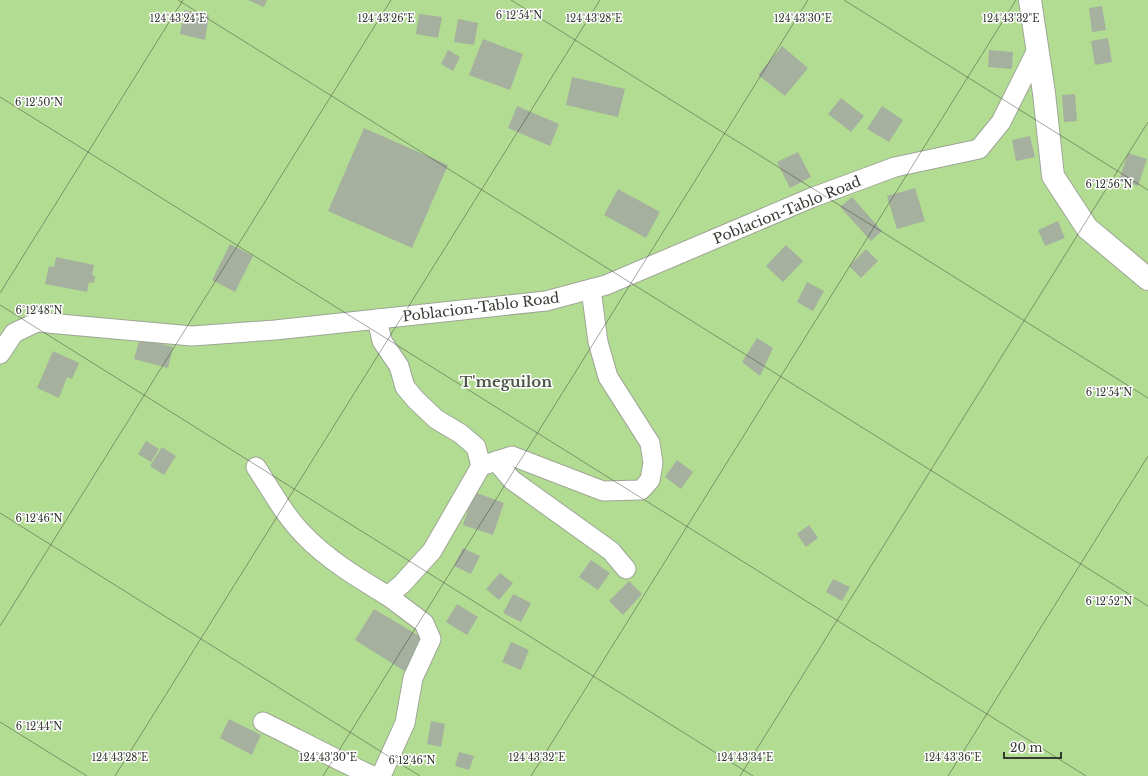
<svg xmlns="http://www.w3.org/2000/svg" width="1148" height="776" font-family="'Libre Baskerville',serif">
	<rect width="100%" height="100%" fill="#dee9d7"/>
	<rect fill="#b3dc93" x="0" y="0" width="1148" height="776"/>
	<g fill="#a5b09e">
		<polygon points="248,0 267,0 264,7"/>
		<polygon points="1102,6 1106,30 1092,32 1089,8"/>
		<polygon points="184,10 209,15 205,40 180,34"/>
		<polygon points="419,14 442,17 438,38 416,34"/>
		<polygon points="458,19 478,23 474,45 454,42"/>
		<polygon points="1108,38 1112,62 1095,65 1091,41"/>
		<polygon points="483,39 523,54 510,90 469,75"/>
		<polygon points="782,46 808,68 785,96 758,75"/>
		<polygon points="448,50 460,57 453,71 441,64"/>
		<polygon points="989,50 1013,52 1012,69 988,67"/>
		<polygon points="572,77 625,89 618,117 566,105"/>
		<polygon points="1075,94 1077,121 1064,122 1062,95"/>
		<polygon points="841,98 864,116 851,132 828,114"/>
		<polygon points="517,106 559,124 550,146 508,128"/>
		<polygon points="882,106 903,120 889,142 867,129"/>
		<polygon points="364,128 448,165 412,248 328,211"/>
		<polygon points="1030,136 1035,157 1016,161 1012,140"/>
		<polygon points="798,152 811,177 790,188 777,162"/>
		<polygon points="1128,153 1147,159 1138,186 1119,180"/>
		<polygon points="915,188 925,221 897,229 887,196"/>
		<polygon points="618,189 660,212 646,238 604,215"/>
		<polygon points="852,197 882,231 871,241 840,207"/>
		<polygon points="1058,221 1065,238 1045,246 1038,230"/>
		<polygon points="230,244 253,256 235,292 212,280"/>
		<polygon points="786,245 803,261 783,282 766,266"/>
		<polygon points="866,249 878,261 861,278 849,266"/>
		<polygon points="56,257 94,265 92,275 95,276 94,283 89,282 87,292 45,284 49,266 54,267"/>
		<polygon points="807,282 824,291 813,311 797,302"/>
		<polygon points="140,338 173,347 168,368 134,359"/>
		<polygon points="757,338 773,348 760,376 742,362"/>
		<polygon points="53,351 79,363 72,379 67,377 59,398 37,388"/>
		<polygon points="146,441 159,449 151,462 138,454"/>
		<polygon points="162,447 176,456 164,475 150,466"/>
		<polygon points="677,460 693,472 681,489 665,477"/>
		<polygon points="474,492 504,503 493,535 463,525"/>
		<polygon points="809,525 818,538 806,547 797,534"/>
		<polygon points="463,548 480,556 471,574 454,566"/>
		<polygon points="591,560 610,573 598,590 579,577"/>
		<polygon points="500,573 513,583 499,600 486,589"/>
		<polygon points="833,579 850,587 842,601 826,592"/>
		<polygon points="629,581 642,594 623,615 609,601"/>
		<polygon points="513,594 531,603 521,622 503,613"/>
		<polygon points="457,604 478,617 467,635 446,622"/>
		<polygon points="374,609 426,640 406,672 355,640"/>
		<polygon points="511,642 529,650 521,670 502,662"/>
		<polygon points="229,719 261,735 252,755 220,738"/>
		<polygon points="431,721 445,724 441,747 427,744"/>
		<polygon points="459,752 474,756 469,770 455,766"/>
	</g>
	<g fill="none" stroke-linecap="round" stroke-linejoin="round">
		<g stroke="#9ca695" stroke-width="21">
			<g id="minor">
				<polyline points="377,319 382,341 399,366 405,387 416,400 436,419 461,434 476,447 481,466"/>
				<polyline points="0,354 14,333 37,322 192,336 275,330 546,301 606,285 811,198 895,167 979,149 1001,122 1037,50"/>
				<polyline points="496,461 512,480 611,551 626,569"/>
				<path d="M256 467C271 490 285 516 304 535 328 560 358 578 388 596L402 584 432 551 481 466 512 456 603 491 641 490 650 480 653 463 650 443 608 377 598 342 591 289"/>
				<path d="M263 722C300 740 336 760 373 776"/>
				<polyline points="381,776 405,723 413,678 431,639 424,623 388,596"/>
			</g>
		</g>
		<g stroke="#9ca695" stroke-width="24">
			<polyline id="major" points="1030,0 1044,93 1053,176 1087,228 1148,279"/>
		</g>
		<use href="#minor" stroke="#fff" stroke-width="19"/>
		<use href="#major" stroke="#fff" stroke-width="22"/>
	</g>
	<path fill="none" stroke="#343931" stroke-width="1" stroke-opacity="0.45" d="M178 0 1148 606M511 0 1148 398M844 0 1148 190M0 97 1086 776M0 293 183 0M0 305 753 776M0 513 420 776M0 626 391 0M0 722 87 776M115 776 600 0M323 776 808 0M531 776 1016 0M740 776 1148 122M948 776 1148 456"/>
	<g text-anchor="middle" stroke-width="3" stroke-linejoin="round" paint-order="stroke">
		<g font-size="14" fill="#343931" stroke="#fff">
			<text transform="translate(787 210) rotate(-22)" y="5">Poblacion-Tablo Road</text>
			<text transform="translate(481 307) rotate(-7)" y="5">Poblacion-Tablo Road</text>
		</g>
		<g font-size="15" font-weight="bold" fill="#4f5848" stroke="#fff">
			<text x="506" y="387">T'meguilon</text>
		</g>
	</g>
	<g font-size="10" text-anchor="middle" fill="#343931" stroke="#fff" stroke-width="3" stroke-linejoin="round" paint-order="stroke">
		<text x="519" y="19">6°12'54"N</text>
		<text x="178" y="22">124°43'24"E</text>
		<text x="386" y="22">124°43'26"E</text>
		<text x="594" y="22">124°43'28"E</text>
		<text x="803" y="22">124°43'30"E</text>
		<text x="1011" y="22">124°43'32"E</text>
		<text x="39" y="106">6°12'50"N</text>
		<text x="1109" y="188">6°12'56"N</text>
		<text x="39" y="314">6°12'48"N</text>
		<text x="1109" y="396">6°12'54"N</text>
		<text x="39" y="522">6°12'46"N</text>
		<text x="1109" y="605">6°12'52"N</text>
		<text x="39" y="730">6°12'44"N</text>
		<text x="120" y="761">124°43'28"E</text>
		<text x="328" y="761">124°43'30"E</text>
		<text x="537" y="761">124°43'32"E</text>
		<text x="745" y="761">124°43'34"E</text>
		<text x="953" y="761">124°43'36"E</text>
		<text x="412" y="764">6°12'46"N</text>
	</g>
	<path d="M1004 752v6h57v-6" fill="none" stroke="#343931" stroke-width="2"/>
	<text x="1010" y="752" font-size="12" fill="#343931" stroke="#ffffff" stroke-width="3" paint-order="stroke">20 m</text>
</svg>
